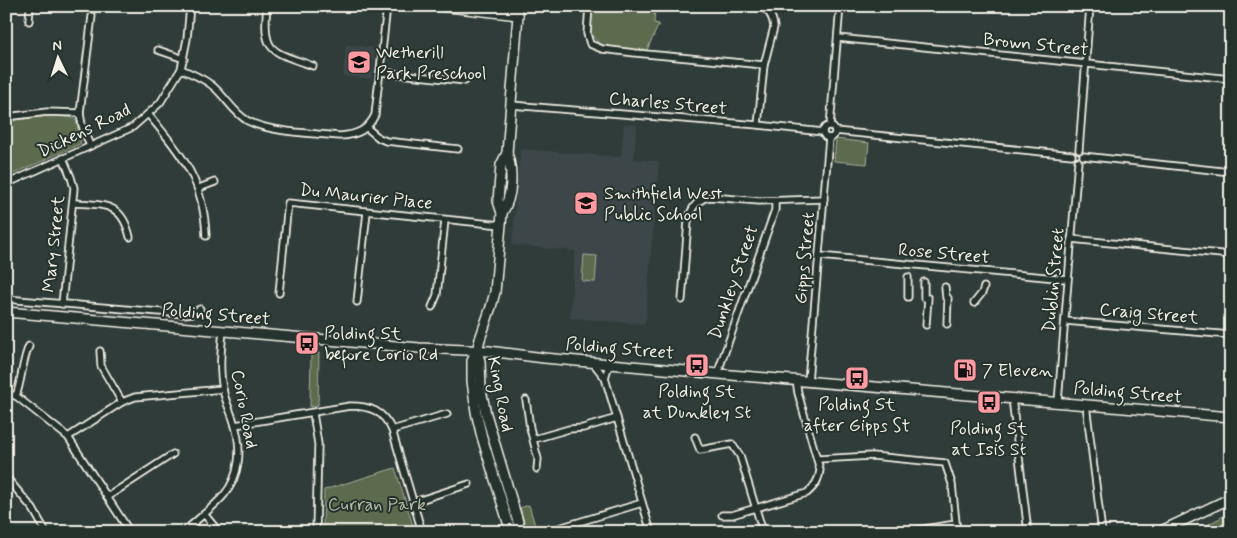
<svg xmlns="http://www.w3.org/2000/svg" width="1237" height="538" font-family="Mynerve,sans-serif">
	<rect width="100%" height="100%" fill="#303c3a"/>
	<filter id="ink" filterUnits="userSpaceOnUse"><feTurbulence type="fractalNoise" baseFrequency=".02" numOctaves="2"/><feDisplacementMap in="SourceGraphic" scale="10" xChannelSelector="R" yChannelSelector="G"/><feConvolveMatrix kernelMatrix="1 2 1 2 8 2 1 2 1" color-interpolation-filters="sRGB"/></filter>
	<g filter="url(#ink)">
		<g fill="#3c4649">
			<polygon points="346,45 375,48 372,79 343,76"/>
			<polygon points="624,124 637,125 634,159 659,161 645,324 570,318 575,251 512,245 520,149 621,157"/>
		</g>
		<g fill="#5b6b4e" stroke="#a8ae9b">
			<path d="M591 6H655L654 23 659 24 647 50C629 49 592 53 590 27 589 20 591 13 591 6Z"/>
			<polygon points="49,116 69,117 76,120 81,140 80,144 11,175 6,176 6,121"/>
			<polygon points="836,139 869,143 867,164 834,161"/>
			<polygon points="584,255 597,256 595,282 582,281"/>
			<polygon points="311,353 319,353 318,405 310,407"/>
			<polygon points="395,468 415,532 323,532 324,490"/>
			<polygon points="529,505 537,532 527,532 520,508"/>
			<polygon points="1231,512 1231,532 1194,532"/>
		</g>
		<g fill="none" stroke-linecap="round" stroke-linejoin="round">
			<g stroke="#f4f1e8" stroke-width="9">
				<g id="street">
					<path d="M267 6C262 54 272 51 313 66"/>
					<polyline points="589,6 587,34 590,44 602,49 635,53 764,65"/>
					<polyline points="29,21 30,6"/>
					<polyline points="838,38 1231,79"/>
					<polyline points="158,50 184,59"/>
					<path d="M181 69C192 74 206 79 215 88 227 99 234 113 248 121 271 133 314 133 340 136 357 135 368 130 375 115L387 6"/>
					<polyline points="380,72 465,81"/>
					<polyline points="511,105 758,125 823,132"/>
					<path d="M148 114C182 155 204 180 206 236"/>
					<polyline points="6,117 47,112 80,113"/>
					<path d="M758 125 764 65 774 27C773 18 769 9 759 6"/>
					<polyline points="830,126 840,6"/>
					<circle cx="829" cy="132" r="6"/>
					<polyline points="367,128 379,138 386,141 458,149"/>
					<polyline points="835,131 1072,155"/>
					<polyline points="90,146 82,125 80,113 92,16"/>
					<polyline points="1079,150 1090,6"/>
					<polyline points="1083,156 1231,172"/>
					<polyline points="6,184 133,127 160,103 181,69 187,39 190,6"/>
					<polyline points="199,188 215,182"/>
					<path d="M73 203C104 205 122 202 130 237"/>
					<polyline points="1071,239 1231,255"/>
					<polyline points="819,256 1067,279"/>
					<polyline points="945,287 946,298"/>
					<polyline points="279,293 288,203 501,225"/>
					<polyline points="908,297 908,277"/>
					<polyline points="924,298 924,282"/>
					<polyline points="6,299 184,314 193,313 200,309"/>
					<path d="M682 300 688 221C691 208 698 198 711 197L759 201 824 199"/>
					<polyline points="357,302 367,212"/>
					<polyline points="974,303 982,293 984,287"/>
					<polyline points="62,304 74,188 71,177 63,158"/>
					<polyline points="432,307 437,295 445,220"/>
					<polyline points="1065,321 1231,335"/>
					<polyline points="947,324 948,298"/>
					<polyline points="926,325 928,298"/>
					<polyline points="100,351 101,366 122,402"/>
					<polyline points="593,363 605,378 651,532"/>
					<polyline points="719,374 720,366 775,210 775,201"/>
					<polyline points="605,378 608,368 614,364"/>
					<polyline points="808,381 829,138"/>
					<polyline points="6,394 16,396 68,437 130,532"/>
					<path d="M16 396C22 380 22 361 29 346"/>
					<polyline points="1012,398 1028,532"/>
					<polyline points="526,400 530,428 538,459 537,469"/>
					<polyline points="1058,402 1078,161"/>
					<polyline points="1086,405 1102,532"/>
					<polyline points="313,413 318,444 316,532"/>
					<path d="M235 425 350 406C371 406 383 411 392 430L422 532"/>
					<polyline points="392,430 447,414"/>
					<polyline points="68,437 122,402 135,397 223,389"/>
					<polyline points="695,437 700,450 732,444 740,456 763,532"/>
					<polyline points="534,439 569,429 583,428 617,418"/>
					<polyline points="818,459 872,456 945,463 952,484 957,532"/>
					<polyline points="6,477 33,509 46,532"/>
					<polyline points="107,497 173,454"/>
					<polyline points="414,502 469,484"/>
					<polyline points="204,514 219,532"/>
					<path d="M722 515H732L807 493C815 486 819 480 820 470L798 393 796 380"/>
					<path d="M184 532C197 519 212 509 224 495 240 476 242 449 235 426 232 413 225 402 223 389 219 370 221 350 223 331"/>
					<polyline points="552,532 559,528 642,503"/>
					<polyline points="904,532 956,524"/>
				</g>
			</g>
			<g stroke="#f4f1e8" stroke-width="12">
				<g id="secondary">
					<polyline points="440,6 518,15"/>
					<path d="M502 213C513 196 513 171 507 153"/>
					<polyline points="6,312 419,348 489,351 544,358 719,374 1231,417"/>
					<polyline points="477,351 480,361 481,390 486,414 521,532"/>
					<polyline points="511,532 482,437 476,412 472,381 472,361 477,351 480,339 491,307 495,292 502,213 498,201 501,165 507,153 518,15 516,6"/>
					<polyline points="1159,532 1231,498"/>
				</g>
			</g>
			<use href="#street" stroke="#26332d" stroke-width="5.5"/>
			<use href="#secondary" stroke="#26332d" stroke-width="9"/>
		</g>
	</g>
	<defs>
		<g id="school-square" transform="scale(1.25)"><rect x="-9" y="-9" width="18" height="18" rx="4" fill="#ff9aa2" stroke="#26332d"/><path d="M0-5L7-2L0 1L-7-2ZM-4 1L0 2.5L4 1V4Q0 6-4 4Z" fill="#111"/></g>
		<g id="bus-square" transform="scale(1.25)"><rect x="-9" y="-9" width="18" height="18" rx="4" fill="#ff9aa2" stroke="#26332d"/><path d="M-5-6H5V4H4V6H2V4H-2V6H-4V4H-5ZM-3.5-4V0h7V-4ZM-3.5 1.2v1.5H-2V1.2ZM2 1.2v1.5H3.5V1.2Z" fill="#111"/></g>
		<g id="fuel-square" transform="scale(1.25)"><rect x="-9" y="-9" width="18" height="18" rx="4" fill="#ff9aa2" stroke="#26332d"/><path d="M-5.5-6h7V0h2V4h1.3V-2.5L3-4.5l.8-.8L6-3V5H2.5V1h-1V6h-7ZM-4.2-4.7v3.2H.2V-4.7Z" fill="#111"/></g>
	</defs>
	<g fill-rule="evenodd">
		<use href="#school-square" x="359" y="62"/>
		<use href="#school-square" x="586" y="203"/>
		<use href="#bus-square" x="307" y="343"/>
		<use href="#bus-square" x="697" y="365"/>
		<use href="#fuel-square" x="965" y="370"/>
		<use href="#bus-square" x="857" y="378"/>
		<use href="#bus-square" x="989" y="402"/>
	</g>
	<g text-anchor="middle" stroke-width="4" stroke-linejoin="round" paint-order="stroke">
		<g font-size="18" fill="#f4f1e8" stroke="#26332d">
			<text transform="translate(1036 44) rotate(6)" y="6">Brown Street</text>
			<text transform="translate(668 103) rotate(5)" y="6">Charles Street</text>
			<text transform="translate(84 130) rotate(-26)" y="6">Dickens Road</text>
			<text transform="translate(366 196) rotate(6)" y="6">Du Maurier Place</text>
			<text transform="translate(53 244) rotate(-84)" y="6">Mary Street</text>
			<text transform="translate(944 253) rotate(5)" y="6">Rose Street</text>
			<text transform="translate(804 258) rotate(-85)" y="6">Gipps Street</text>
			<text transform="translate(1053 280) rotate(-85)" y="6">Dublin Street</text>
			<text transform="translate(733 282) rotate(-71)" y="6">Dunkley Street</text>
			<text transform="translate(1149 313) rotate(5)" y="6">Craig Street</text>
			<text transform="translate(216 314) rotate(5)" y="6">Polding Street</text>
			<text transform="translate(620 348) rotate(5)" y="6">Polding Street</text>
			<text transform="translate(1128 392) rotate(5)" y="6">Polding Street</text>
			<text transform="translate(501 394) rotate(79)" y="6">King Road</text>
			<text transform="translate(245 409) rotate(79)" y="6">Corio Road</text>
		</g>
		<g font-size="18" fill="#f4f1e8" stroke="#26332d" text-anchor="start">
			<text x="376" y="58">Wetherill<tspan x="376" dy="21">Park Preschool</tspan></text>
			<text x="604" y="199">Smithfield West<tspan x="604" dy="21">Public School</tspan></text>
			<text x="324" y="339">Polding St<tspan x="324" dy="21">before Corio Rd</tspan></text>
			<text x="982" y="376">7 Eleven</text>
			<text x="697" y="397" text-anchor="middle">Polding St<tspan x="697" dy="21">at Dunkley St</tspan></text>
			<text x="857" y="410" text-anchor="middle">Polding St<tspan x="857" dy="21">after Gipps St</tspan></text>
			<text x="989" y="434" text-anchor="middle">Polding St<tspan x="989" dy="21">at Isis St</tspan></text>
		</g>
		<g font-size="18" fill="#b7bbaa" stroke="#26332d">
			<text x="377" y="510">Curran Park</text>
		</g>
	</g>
	<rect width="1237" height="538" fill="none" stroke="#26332d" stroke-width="25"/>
	<rect x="12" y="12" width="1212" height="513" fill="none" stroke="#f4f1e8" stroke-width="2" filter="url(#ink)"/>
	<g transform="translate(58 58) rotate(356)" stroke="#26332d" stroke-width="4" paint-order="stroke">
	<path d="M0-4L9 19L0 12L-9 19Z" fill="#f4f1e8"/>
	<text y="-8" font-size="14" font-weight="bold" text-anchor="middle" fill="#f4f1e8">N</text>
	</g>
</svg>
